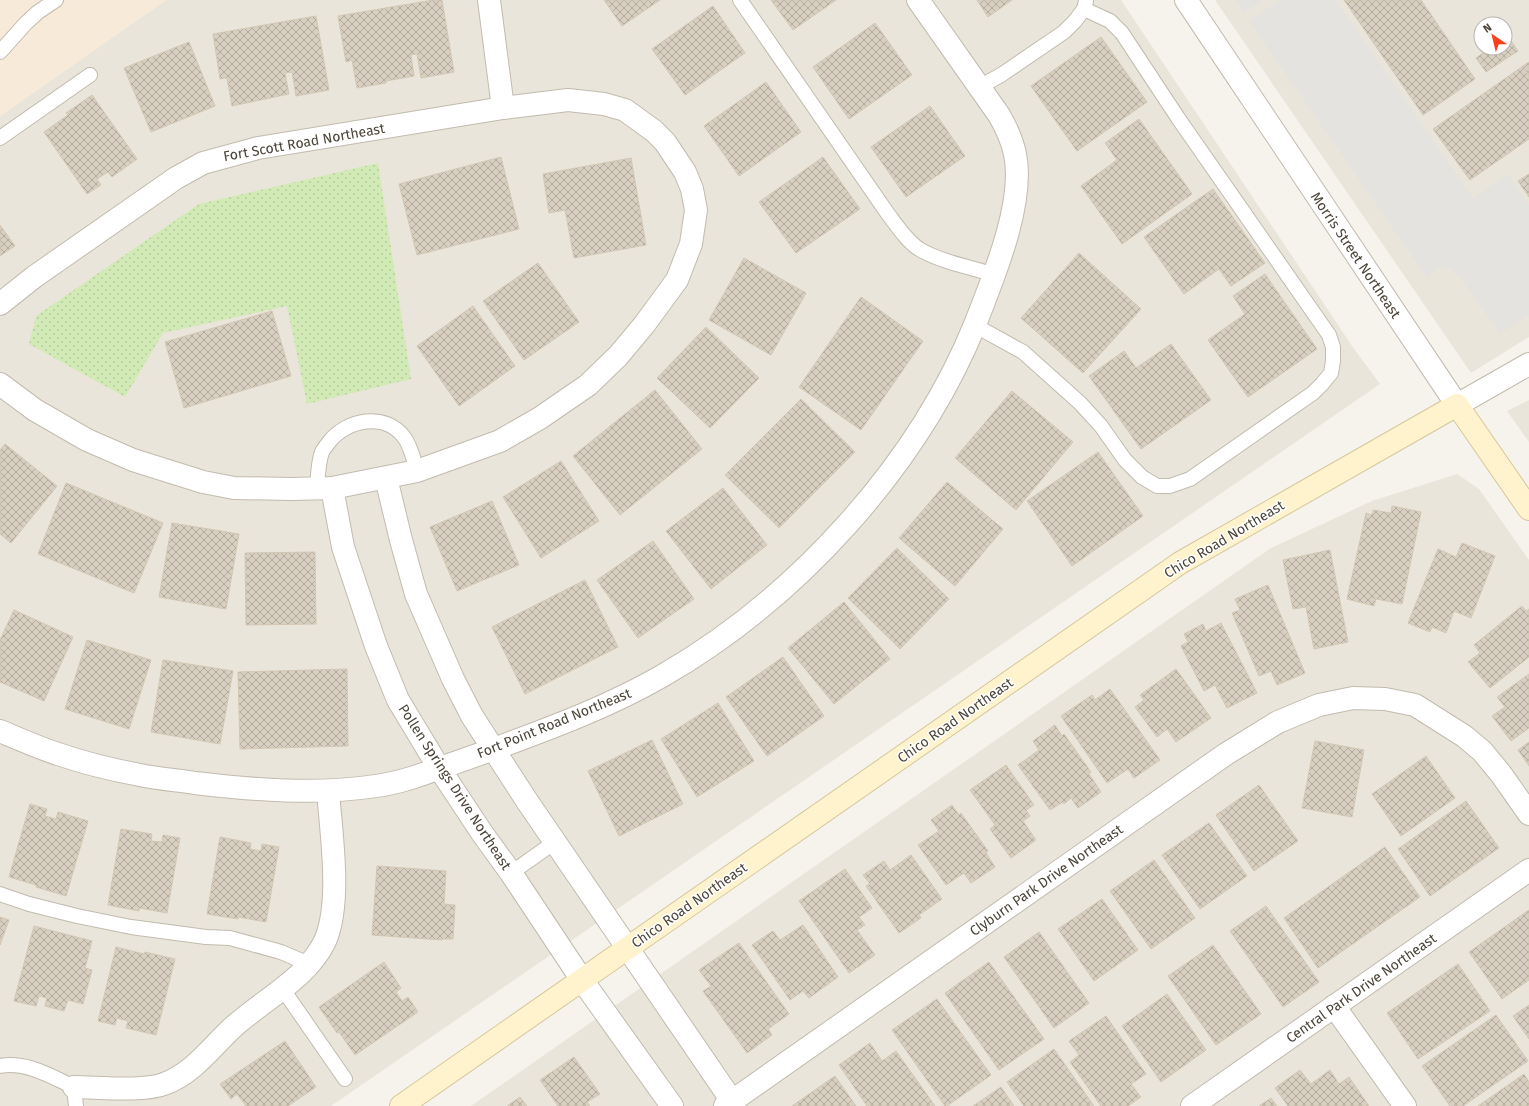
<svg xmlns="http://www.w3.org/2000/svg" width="1529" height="1106" font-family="'Fira Sans',sans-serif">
	<defs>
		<pattern id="green-dots" width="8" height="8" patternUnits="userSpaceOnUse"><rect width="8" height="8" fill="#d2eab5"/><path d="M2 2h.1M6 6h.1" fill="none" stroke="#b6ca9c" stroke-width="1.8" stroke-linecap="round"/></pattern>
		<pattern id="building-cross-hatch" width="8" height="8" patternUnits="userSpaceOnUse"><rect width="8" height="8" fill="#d8cfc1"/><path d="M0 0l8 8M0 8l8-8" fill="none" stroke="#b1aa9e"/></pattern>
	</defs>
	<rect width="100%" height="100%" fill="#f6f3ec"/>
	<g fill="#eae5da" fill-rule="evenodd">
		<polygon points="166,0 1121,0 1352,346 1380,384 331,1106 0,1106 0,116"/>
		<path d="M1215 0H1529V337L1471 373ZM1481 24H1505V48H1481Z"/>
		<polygon points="1529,400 1529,442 1507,411"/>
		<polygon points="1457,474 1479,489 1529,560 1529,1106 471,1106 1271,548 1372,501"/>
	</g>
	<polygon fill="#f7ead8" points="0,0 166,0 0,116"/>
	<polygon fill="url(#green-dots)" points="378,163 411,379 307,404 287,306 163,333 125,397 29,344 36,316 199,204"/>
	<g fill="#e5e3e0">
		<polygon points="1235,0 1262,0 1244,13"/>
		<polygon points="1280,0 1336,0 1473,198 1508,174 1529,205 1529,315 1500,334 1462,280 1449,267 1438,268 1427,278 1249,21"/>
	</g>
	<g fill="url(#building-cross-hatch)" stroke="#d3c7b4">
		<polygon points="433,0 442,0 454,72 421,78 417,54 411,55 414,76 386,81 386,83 357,88 352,60 346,62 338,16"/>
		<polygon points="604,0 660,0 622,26"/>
		<polygon points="771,0 836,0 793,30"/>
		<polygon points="977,0 1012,0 988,17"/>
		<polygon points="1344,0 1421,0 1475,79 1423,115"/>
		<polygon points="713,6 745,53 685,95 652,49"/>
		<polygon points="316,16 329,90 296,96 292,72 285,73 289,94 232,106 227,78 220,79 213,34"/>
		<polygon points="875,23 912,75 849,119 813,67"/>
		<polygon points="1505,32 1518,51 1504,60 1496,48 1505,48"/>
		<polygon points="1101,37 1147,102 1077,151 1031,86"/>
		<polygon points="189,42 215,106 151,132 124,68"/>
		<polygon points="1490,48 1496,48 1504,60 1486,72 1476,58"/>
		<polygon points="1529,62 1529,75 1523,66"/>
		<polygon points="1523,66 1529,75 1529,139 1470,180 1433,129"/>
		<polygon points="766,82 801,132 739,176 704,126"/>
		<polygon points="92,95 137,159 112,177 108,172 97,179 101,185 87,194 44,132 68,115 66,113"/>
		<polygon points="930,106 965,156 906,197 871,147"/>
		<polygon points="1139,119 1192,194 1122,244 1081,186 1117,160 1105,143"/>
		<polygon points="501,157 519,229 417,255 399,184"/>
		<polygon points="823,157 860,209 796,253 759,202"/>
		<polygon points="631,158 646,245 574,258 565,210 549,213 543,174"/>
		<polygon points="1529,174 1529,197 1518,181"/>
		<polygon points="1213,189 1265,263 1231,286 1219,269 1184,294 1144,237"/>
		<polygon points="0,225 15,246 0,256"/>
		<polygon points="1079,253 1141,309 1083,373 1021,318"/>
		<polygon points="744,258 806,293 771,355 709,320"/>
		<polygon points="538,263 579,322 524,360 483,301"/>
		<polygon points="1265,274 1317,349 1248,397 1208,340 1245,314 1233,296"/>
		<polygon points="861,297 923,341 861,430 799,387"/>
		<polygon points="473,306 515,366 459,406 417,346"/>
		<polygon points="272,311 291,376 184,408 165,342"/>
		<polygon points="706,327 759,378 710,428 657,378"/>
		<polygon points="1171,344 1211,400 1141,449 1089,376 1124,351 1136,368"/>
		<polygon points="655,390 702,449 620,515 573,456"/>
		<polygon points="1012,391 1073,442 1016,510 955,458"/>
		<polygon points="801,399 855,452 779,528 725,475"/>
		<polygon points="5,444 57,486 11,543 0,534 0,450"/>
		<polygon points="1098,452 1143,516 1072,566 1027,501"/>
		<polygon points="561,461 599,521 541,558 503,497"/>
		<polygon points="947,482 1003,529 955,586 899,538"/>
		<polygon points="66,483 163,523 134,593 38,554"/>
		<polygon points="723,488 767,545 711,589 666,531"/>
		<polygon points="492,501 519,565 457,591 430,527"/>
		<polygon points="1392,506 1421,512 1402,604 1376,599 1374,606 1347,599 1366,513 1372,515 1373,510 1391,513"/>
		<polygon points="172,523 239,534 226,609 159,597"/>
		<polygon points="653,541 694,599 638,638 597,580"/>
		<polygon points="1462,543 1495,556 1471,618 1454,611 1446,633 1432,627 1430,632 1408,623 1438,549 1456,557"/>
		<polygon points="897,548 949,599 900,649 848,598"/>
		<polygon points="1330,550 1348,642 1314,649 1306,607 1293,609 1283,560"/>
		<polygon points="315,552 316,624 246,625 245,553"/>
		<polygon points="585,580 618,647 525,694 492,627"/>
		<polygon points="1268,585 1305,673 1277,685 1271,671 1259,676 1232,613 1240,610 1235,599"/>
		<polygon points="844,602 890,659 834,704 788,648"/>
		<polygon points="1522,606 1526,611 1529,609 1529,657 1490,688 1468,662 1480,653 1474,645"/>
		<polygon points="14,610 73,637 44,701 0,682 0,640"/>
		<polygon points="1221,623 1257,693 1227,708 1215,685 1204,691 1181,646 1188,642 1184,634 1203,624 1206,631"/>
		<polygon points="87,640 151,660 129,729 65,709"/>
		<polygon points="783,657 824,716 767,756 726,697"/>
		<polygon points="163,660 233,671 220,744 151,732"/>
		<polygon points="347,669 348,746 240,749 238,672"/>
		<polygon points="1176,669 1211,718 1176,742 1167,729 1157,737 1135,707 1144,700 1140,695"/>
		<polygon points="1529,674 1529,728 1511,741 1492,716 1505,707 1497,697"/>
		<polygon points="1110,689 1160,760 1134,778 1128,769 1107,783 1061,716 1092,695 1095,700"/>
		<polygon points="718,703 754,761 697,797 661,739"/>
		<polygon points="1055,725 1062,736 1064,734 1091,772 1089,774 1101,792 1078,808 1071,798 1064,804 1063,802 1050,810 1018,765 1039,750 1033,741"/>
		<polygon points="652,740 683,804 619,836 588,771"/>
		<polygon points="1315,741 1364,750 1352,817 1302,808"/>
		<polygon points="1529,742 1529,766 1518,750"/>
		<polygon points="1426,756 1455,798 1401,836 1372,794"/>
		<polygon points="1006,765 1034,805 1026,810 1030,816 1023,821 1036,840 1011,858 990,829 995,825 970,790"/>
		<polygon points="1259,785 1298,841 1254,871 1216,815"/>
		<polygon points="1466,801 1499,848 1430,896 1398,849"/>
		<polygon points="30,804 47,809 45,816 56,819 58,812 88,821 66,896 36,887 36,885 9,877"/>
		<polygon points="952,805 959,815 961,813 988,851 986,853 995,867 971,883 964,873 946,885 918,845 939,831 931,820"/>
		<polygon points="1209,823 1247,876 1200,909 1162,855"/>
		<polygon points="121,829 152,834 151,841 162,842 163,835 180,838 167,913 139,908 139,911 108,905"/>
		<polygon points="220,837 251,843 250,849 261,851 262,844 279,847 266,922 238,917 238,919 207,914"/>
		<polygon points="1385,847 1420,897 1318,968 1284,918"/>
		<polygon points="911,855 942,899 919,915 921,918 899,933 866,886 870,884 863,875 884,861 890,870"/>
		<polygon points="1154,860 1195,918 1151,949 1110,891"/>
		<polygon points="377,866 446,871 444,904 455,905 453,939 442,939 442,940 372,935"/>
		<polygon points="845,869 872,908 859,917 865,925 857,930 875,955 849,973 799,901"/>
		<polygon points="1102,899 1138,950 1094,981 1058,929"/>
		<polygon points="1266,906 1319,982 1283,1007 1230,931"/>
		<polygon points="1529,910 1529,980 1502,999 1469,952"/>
		<polygon points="0,917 9,920 0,945"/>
		<polygon points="803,925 838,977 809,998 803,991 790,1000 752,945 773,931 780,940"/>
		<polygon points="34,926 92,941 85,968 92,970 83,1004 68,1000 64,1011 45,1006 47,998 39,996 36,1006 14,1001"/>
		<polygon points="1039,932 1089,1003 1054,1028 1004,957"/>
		<polygon points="739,943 789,1014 768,1029 772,1035 747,1053 703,991 711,986 699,970"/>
		<polygon points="1213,945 1261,1014 1216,1045 1168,976"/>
		<polygon points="116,947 144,954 145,952 175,959 156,1035 126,1028 128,1021 117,1018 115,1025 98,1021"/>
		<polygon points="384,962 401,988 396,992 402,1001 408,997 418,1012 355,1055 339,1032 337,1033 319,1007"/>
		<polygon points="989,962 1044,1039 999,1070 945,993"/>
		<polygon points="1458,964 1490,1011 1418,1059 1387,1013"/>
		<polygon points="1167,994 1206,1050 1161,1082 1122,1026"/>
		<polygon points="937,999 991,1075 947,1106 945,1106 892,1030"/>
		<polygon points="1529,1005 1529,1039 1513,1016"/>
		<polygon points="1496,1015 1528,1061 1463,1106 1450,1106 1422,1066"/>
		<polygon points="1106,1016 1146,1074 1131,1084 1141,1097 1128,1106 1101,1106 1070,1062 1079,1055 1069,1041"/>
		<polygon points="285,1041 316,1087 288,1106 246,1106 237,1094 231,1099 220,1084"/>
		<polygon points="870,1043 882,1061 896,1051 935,1106 867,1106 839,1065"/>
		<polygon points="1054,1049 1094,1106 1024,1106 1007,1082"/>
		<polygon points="574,1057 600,1094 587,1102 590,1106 558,1106 540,1080"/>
		<polygon points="1300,1070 1311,1084 1330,1070 1339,1084 1349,1077 1369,1106 1288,1106 1275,1088"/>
		<polygon points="1524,1074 1529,1082 1529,1106 1478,1106"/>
		<polygon points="835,1076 856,1106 792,1106"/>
		<polygon points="1001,1087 1014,1106 973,1106"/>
		<polygon points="520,1097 527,1106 507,1106"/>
		<polygon points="1271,1098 1277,1106 1259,1106"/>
	</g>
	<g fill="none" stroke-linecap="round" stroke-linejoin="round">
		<g stroke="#c2bbae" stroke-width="16">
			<g id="lane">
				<path d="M740 0 888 214C897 226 907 241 919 249 939 261 971 268 993 274"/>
				<polyline points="0,52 26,23 38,12 56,0"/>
				<polyline points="979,87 1001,75 1064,32 1075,21 1084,9 1086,1"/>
				<polyline points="0,138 90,75"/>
				<polyline points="974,325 1023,352 1080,403 1101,426 1125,460 1142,477 1157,486 1170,486 1190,479 1313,393 1322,384 1331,373 1333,361 1333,347 1329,335 1178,118 1122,33 1110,21 1084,9"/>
				<path d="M317 488C318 476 318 463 322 452 324 448 327 445 329 442 347 419 385 412 404 437 411 446 414 461 417 471"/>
				<polyline points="511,873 555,842"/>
				<polyline points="0,894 29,904 77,916 131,927 206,937 230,938 281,952 309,964"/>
				<polyline points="282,988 345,1079"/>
				<path d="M0 1066C26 1061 50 1076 74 1087L76 1106"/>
			</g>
		</g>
		<g stroke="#c2bbae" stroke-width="24">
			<g id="street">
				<polyline points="489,0 503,108"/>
				<polyline points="1186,0 1457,405 1529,364"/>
				<polyline points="0,304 34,277 176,178 203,163 258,148 503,108 568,100 604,104 625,110 654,131 665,142 685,172 692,189 696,210 691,244 677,280 644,325 618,356 588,385 540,418 500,441 417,471 332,488 292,489 234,488 203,482 133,460 87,440 35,410 0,384"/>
				<polyline points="386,478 401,540 416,594 453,679 472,716 527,801 732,1101 734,1106"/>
				<polyline points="332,488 343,547 376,646 398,700 439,768 482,833 511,873 582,980 672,1106"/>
				<path d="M0 731C19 739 39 748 58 754 84 763 113 770 140 775 158 779 177 780 195 783 255 790 316 795 376 786 399 783 421 775 443 767 463 760 483 753 502 746 556 726 612 705 662 676 796 599 918 466 976 322 994 276 1025 202 1015 154 1012 140 1006 127 999 115L918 0"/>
				<polyline points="1334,1006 1405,1106"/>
				<path d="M74 1087C97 1087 143 1092 164 1084 192 1074 210 1049 231 1029 261 1001 307 979 325 941 342 902 331 833 328 791"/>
				<polyline points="725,1106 1226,754 1278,722 1319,705 1353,698 1385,699 1415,705 1464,736 1482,751 1501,774 1529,814"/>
				<polyline points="1192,1106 1529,870"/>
			</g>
		</g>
		<g stroke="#d6c79b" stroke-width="24">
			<polyline id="secondary" points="401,1106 1180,563 1457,405 1529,509"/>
		</g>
		<use href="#lane" stroke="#fff" stroke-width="14"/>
		<use href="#street" stroke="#fff" stroke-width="22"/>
		<use href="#secondary" stroke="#fff3cd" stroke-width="22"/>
	</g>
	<g text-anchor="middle" stroke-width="3" stroke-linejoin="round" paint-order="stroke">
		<g font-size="14" fill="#4b4439" stroke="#fff">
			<text transform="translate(304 142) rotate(-10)" y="5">Fort Scott Road Northeast</text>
			<text transform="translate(1356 255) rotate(56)" y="5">Morris Street Northeast</text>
			<text transform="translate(1224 539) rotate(-31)" y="5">Chico Road Northeast</text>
			<text transform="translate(955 720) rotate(-35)" y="5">Chico Road Northeast</text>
			<text transform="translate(554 723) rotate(-22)" y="5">Fort Point Road Northeast</text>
			<text transform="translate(455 787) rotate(57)" y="5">Pollen Springs Drive Northeast</text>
			<text transform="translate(1046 880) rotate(-35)" y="5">Clyburn Park Drive Northeast</text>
			<text transform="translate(689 905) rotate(-35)" y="5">Chico Road Northeast</text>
			<text transform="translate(1361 988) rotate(-35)" y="5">Central Park Drive Northeast</text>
		</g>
	</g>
	<g transform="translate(1493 36) rotate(325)"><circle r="19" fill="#ffffff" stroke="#b7b4b0"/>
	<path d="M0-3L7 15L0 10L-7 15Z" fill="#fc3f1d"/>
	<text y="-6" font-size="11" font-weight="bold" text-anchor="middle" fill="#4b4439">N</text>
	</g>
</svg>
